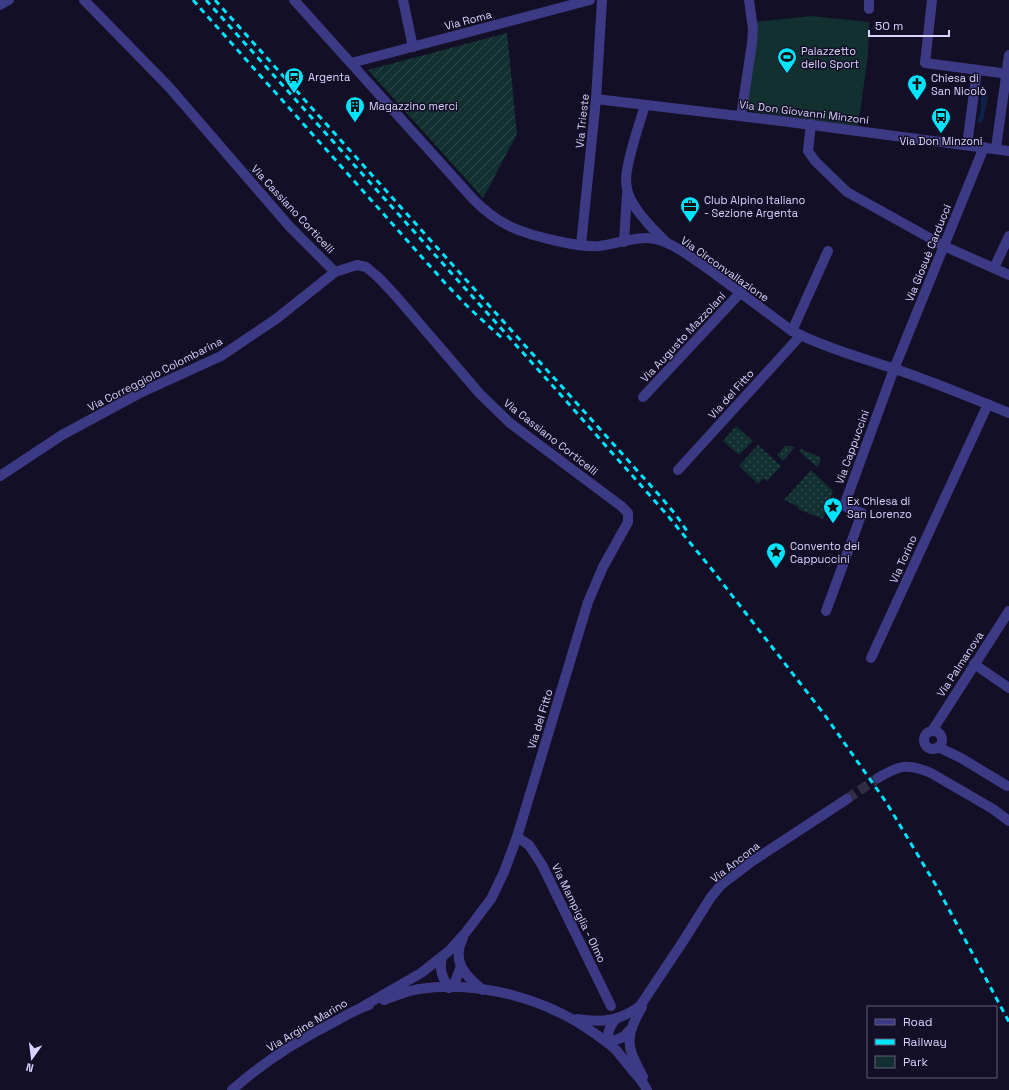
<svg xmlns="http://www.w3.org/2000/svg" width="1009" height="1090" font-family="'Space Grotesk',sans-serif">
	<defs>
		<pattern id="grass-dots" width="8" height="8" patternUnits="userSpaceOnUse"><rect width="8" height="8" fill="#12302f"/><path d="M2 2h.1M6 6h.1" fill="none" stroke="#344d4e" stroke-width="1.8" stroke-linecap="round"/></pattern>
		<pattern id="garden-furrows" width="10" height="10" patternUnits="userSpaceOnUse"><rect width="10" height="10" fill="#12302f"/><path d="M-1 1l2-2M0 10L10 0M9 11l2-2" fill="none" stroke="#344d4e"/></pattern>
	</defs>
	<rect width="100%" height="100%" fill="#130f26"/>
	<g fill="url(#grass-dots)">
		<polygon points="736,426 753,441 739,455 723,441"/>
		<polygon points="758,445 781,466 767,481 764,478 758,484 739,466"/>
		<polygon points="785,446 789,446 795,447 783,461 777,455"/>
		<polygon points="801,449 820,457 821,461 817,467 799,451"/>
		<polygon points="811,470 833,491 823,519 798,509 799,507 784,500"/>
	</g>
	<polygon fill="#12302f" points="811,16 869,22 868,56 858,126 747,111 755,22"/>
	<polygon fill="url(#garden-furrows)" points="507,33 517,134 483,198 368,70"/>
	<polygon fill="#0c2248" points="983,93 986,93 988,96 983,121 981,123 978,122 978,121 981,109 981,97"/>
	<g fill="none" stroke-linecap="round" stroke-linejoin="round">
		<polyline stroke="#312d47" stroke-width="10" stroke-dasharray="10 5" stroke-linecap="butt" points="847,799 878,778"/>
		<g stroke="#3d3a85" stroke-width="10">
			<polyline points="84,0 169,87 290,227 335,272"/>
			<path d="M294 0 474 200C500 226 521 233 557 241 570 244 585 247 599 246 619 244 639 234 659 240 678 246 695 260 711 271 738 291 765 311 792 331 824 347 859 357 892 368 932 381 971 398 1009 413"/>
			<polyline points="403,0 413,47"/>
			<polyline points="932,0 925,63 1009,74"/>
			<polyline points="0,5 9,0"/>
			<polyline points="869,9 869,0"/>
			<polyline points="351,63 590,0"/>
			<polyline points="596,99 789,122 1009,151"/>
			<path d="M645 105C639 126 627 158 626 179 626 188 629 198 634 205 642 219 655 231 666 242"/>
			<polyline points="741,116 752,43 753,29 749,0"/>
			<polyline points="811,124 808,151 815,161 847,192 944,246 1009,275"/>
			<polyline points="967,145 977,70"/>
			<polyline points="996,148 1009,55"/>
			<polyline points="624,242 627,193"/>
			<polyline points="581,245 596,99 602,0"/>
			<polyline points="994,268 1009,236"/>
			<polyline points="792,331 828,251"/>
			<polyline points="643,397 741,292"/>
			<polyline points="678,470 801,335"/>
			<polyline points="0,476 62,435 138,394 221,356 276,319 335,272 357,265 366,267 378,277 395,295 480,394 510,423 621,506 628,513 628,522 603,567 588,602 517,837 504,872 491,899 466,932 449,951 421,973 362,1007"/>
			<polyline points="826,611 862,513 844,506 894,369 984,147"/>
			<polyline points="871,658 988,404"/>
			<polyline points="974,664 1009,688"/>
			<polyline points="932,731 1009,611"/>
			<circle cx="933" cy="740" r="9"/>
			<polyline points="938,747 961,758 1007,786"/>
			<path d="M878 778C900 765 907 763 931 773L993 809 1009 821"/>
			<polyline points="517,837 529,845 542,865 611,1006"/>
			<path d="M463 938C451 961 465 976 483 990"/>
			<path d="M442 957C439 970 442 977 449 988"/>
			<polyline points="449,988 455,982 461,966"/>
			<path d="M384 1000C395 996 406 991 419 989 478 980 545 998 594 1033 601 1038 609 1043 616 1050 620 1055 625 1061 629 1066 635 1074 643 1081 647 1090"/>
			<path d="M642 1007C634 1021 625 1037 632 1054 635 1062 639 1069 643 1077"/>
			<path d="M577 1019C601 1023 620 1021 640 1006L682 943 711 897 721 885 751 862 847 799"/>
			<polyline points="608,1043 623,1037 632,1028"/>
			<path d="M608 1043C607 1033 609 1025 617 1018"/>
			<path d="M232 1090C262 1063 300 1039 336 1021 346 1015 357 1009 369 1005"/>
		</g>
		<g stroke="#00e5ff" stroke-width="3" stroke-dasharray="6 5" stroke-linecap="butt">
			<polyline points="193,0 445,283 469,308 503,339"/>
			<polyline points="206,0 560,394 668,516 710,567 824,714 886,802 937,887 1009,1022"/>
			<polyline points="215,0 660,496 676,515 687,531"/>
		</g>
	</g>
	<defs>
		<g id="stadium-pin" transform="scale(1)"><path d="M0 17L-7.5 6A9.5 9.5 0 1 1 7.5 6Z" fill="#00e5ff" stroke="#130f26"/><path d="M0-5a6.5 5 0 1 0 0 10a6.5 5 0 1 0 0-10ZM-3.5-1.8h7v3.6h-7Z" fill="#111"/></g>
		<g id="station-pin" transform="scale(1)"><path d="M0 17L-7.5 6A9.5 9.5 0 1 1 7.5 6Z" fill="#00e5ff" stroke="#130f26"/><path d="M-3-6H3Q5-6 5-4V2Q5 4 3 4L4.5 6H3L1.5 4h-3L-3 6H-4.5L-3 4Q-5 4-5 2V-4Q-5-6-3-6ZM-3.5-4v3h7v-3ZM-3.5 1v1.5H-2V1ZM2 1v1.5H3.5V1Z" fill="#111"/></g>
		<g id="church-pin" transform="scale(1)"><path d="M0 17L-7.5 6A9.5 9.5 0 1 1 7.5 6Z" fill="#00e5ff" stroke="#130f26"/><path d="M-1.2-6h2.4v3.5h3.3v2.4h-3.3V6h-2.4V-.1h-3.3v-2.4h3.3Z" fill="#111"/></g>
		<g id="building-pin" transform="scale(1)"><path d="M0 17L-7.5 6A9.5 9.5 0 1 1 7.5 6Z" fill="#00e5ff" stroke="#130f26"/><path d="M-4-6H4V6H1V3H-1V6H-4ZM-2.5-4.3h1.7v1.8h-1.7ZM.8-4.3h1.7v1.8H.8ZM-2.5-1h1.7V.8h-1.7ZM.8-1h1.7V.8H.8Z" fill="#111"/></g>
		<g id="bus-pin" transform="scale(1)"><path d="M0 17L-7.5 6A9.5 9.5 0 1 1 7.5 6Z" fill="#00e5ff" stroke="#130f26"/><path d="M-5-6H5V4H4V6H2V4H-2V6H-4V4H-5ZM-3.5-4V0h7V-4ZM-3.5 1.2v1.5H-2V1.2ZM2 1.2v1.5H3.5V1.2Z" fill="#111"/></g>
		<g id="office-pin" transform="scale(1)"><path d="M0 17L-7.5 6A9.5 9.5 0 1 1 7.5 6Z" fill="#00e5ff" stroke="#130f26"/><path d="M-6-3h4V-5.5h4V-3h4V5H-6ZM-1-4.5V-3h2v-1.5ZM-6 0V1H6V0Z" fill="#111"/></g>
		<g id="sight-pin" transform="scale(1)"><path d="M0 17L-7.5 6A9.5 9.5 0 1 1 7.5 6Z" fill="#00e5ff" stroke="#130f26"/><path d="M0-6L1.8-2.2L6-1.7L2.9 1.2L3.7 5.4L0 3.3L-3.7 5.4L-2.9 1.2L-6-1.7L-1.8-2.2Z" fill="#111"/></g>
	</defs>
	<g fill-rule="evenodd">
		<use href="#stadium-pin" x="787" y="57"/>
		<use href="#station-pin" x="294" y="77"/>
		<use href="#church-pin" x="917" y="84"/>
		<use href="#building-pin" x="355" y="106"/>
		<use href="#bus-pin" x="941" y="117"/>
		<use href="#office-pin" x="690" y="206"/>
		<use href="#sight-pin" x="833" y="507"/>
		<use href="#sight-pin" x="776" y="552"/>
	</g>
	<g text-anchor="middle" stroke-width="3" stroke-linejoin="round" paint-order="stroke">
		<g font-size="11" fill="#d9d4ff" stroke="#130f26">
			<text transform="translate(468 20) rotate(-15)" y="4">Via Roma</text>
			<text transform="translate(804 112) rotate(7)" y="4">Via Don Giovanni Minzoni</text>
			<text transform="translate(582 121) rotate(-84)" y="4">Via Trieste</text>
			<text transform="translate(293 209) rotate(47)" y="4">Via Cassiano Corticelli</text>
			<text transform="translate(928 253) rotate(-68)" y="4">Via Giosuè Carducci</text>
			<text transform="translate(725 269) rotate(35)" y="4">Via Circonvallazione</text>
			<text transform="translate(683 337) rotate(-47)" y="4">Via Augusto Mazzolani</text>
			<text transform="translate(155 374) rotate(-27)" y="4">Via Correggiolo Colombarina</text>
			<text transform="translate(731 394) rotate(-48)" y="4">Via del Fitto</text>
			<text transform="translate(551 437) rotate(38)" y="4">Via Cassiano Corticelli</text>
			<text transform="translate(852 447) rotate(-70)" y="4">Via Cappuccini</text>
			<text transform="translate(903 559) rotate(-66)" y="4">Via Torino</text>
			<text transform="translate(960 664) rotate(-57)" y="4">Via Palmanova</text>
			<text transform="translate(540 719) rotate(-73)" y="4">Via del Fitto</text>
			<text transform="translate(735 862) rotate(-38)" y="4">Via Ancona</text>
			<text transform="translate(579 913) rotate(64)" y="4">Via Mampiglia - Olmo</text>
			<text transform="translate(307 1025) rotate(-31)" y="4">Via Argine Marino</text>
		</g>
		<g font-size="11" fill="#d9d4ff" stroke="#130f26" text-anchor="start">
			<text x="801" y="55">Palazzetto<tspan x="801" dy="13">dello Sport</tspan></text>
			<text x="308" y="81">Argenta</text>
			<text x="931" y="82">Chiesa di<tspan x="931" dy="13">San Nicolò</tspan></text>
			<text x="369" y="110">Magazzino merci</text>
			<text x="941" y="145" text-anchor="middle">Via Don Minzoni</text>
			<text x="704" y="204">Club Alpino Italiano<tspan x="704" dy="13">- Sezione Argenta</tspan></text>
			<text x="847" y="505">Ex Chiesa di<tspan x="847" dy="13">San Lorenzo</tspan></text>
			<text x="790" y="550">Convento dei<tspan x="790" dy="13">Cappuccini</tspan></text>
		</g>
	</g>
	<rect x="867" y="1006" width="130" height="72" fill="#130f26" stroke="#625e7d"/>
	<rect x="875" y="1019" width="20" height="6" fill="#3d3a85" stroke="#625e7d"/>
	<text x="903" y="1026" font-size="12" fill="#d9d4ff">Road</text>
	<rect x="875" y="1039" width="20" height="6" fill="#00e5ff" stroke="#625e7d"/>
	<text x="903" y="1046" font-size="12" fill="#d9d4ff">Railway</text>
	<rect x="875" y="1056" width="20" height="12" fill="#12302f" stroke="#625e7d"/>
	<text x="903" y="1066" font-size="12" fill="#d9d4ff">Park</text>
	<g transform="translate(32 1058) rotate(194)" stroke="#130f26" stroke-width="3" paint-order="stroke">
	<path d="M0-3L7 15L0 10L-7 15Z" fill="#d9d4ff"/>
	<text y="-6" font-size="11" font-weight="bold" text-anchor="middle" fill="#d9d4ff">N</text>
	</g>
	<path d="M869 30v6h80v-6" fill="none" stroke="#d9d4ff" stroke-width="2"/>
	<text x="875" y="30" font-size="12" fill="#d9d4ff" stroke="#130f26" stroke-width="3" paint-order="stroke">50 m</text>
</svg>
